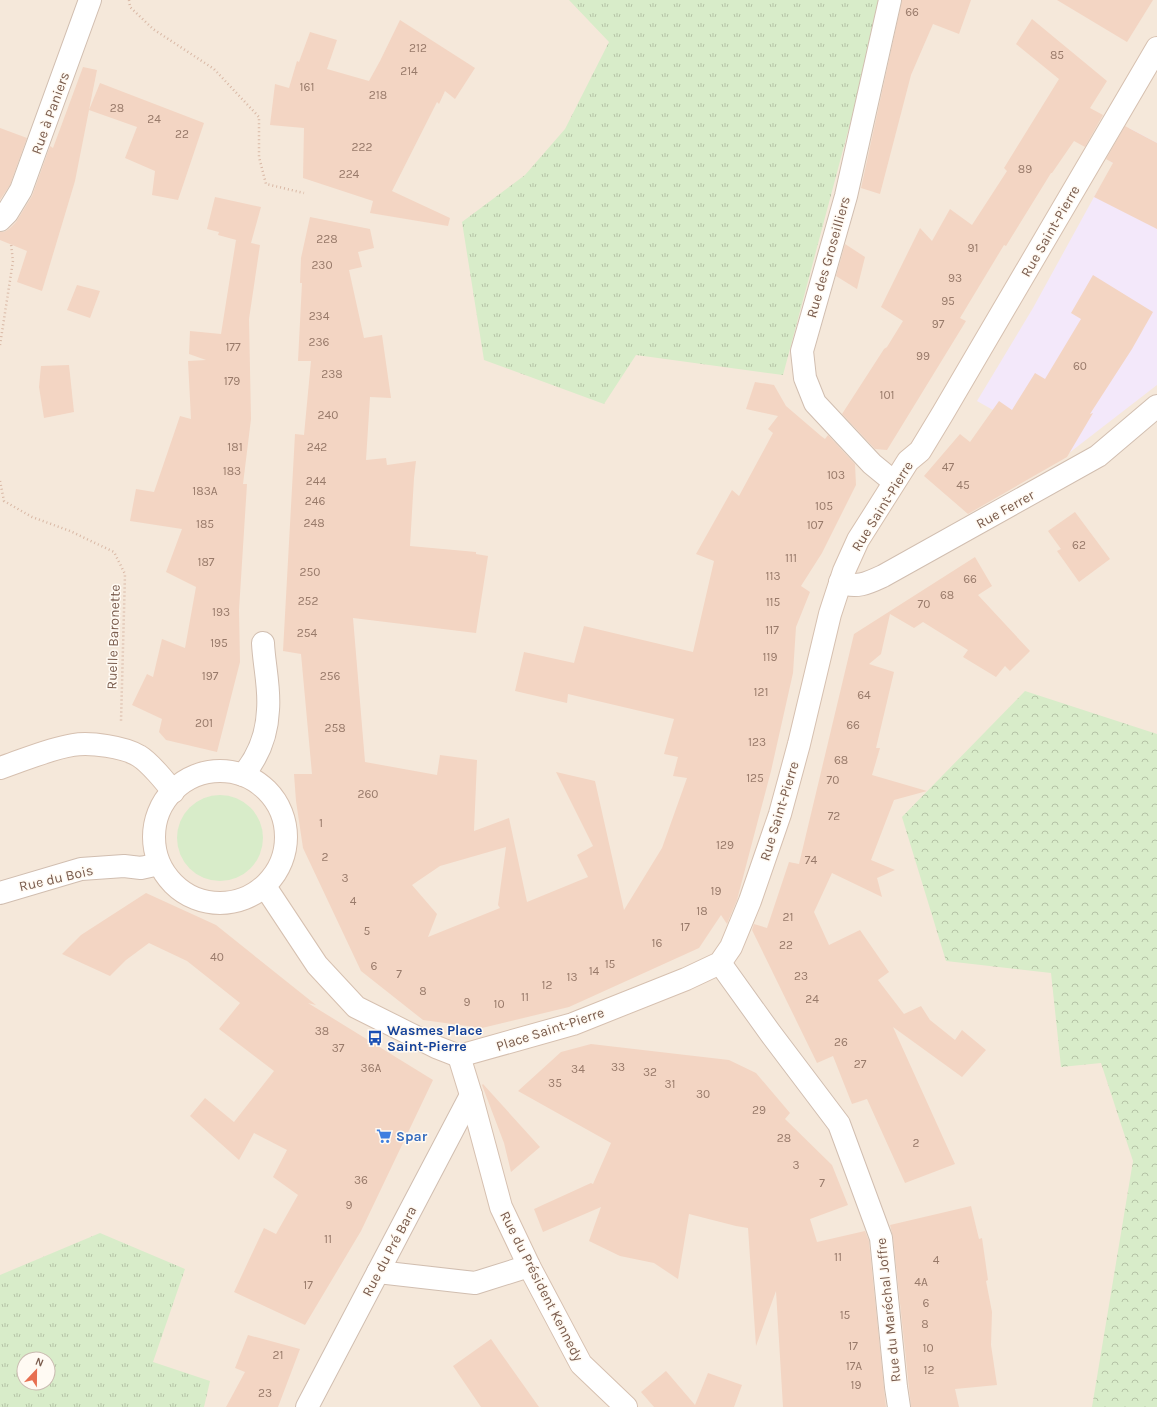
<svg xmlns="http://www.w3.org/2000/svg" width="1157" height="1407" font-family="Karla,sans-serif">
	<defs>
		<pattern id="grass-tufts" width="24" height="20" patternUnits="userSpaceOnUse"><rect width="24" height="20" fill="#d8ecc9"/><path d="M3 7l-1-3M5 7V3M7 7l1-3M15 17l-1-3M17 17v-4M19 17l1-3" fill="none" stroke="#b4c2a5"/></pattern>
		<pattern id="forest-crowns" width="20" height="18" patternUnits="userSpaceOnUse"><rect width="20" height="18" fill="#d8ecc9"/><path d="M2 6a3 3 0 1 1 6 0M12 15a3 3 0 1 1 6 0" fill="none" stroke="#b4c2a5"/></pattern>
	</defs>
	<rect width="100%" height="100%" fill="#fdf6ec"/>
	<path fill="#f5e8da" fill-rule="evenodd" d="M0 0H1157V1407H0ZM24 1359H48V1383H24Z"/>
	<polygon fill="#f3e8fa" points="1129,128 1157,143 1157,385 1069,453 1038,442 993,410 977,401 1033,308 1094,197 1114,164 1110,161"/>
	<g fill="url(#grass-tufts)" fill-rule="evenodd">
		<polygon points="569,0 883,0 783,375 636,355 604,404 484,360 462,222 525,175 565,129 609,42"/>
		<path d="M100 1233 185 1269 153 1362 210 1381 204 1407H0V1275ZM24 1359H48V1383H24Z"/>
	</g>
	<polygon fill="url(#forest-crowns)" points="1025,691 1157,734 1157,1407 1092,1407 1133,1161 1101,1063 1061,1067 1051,973 946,961 902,817"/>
	<circle fill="#d8ecc9" cx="220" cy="838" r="43"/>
	<g fill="#f3d5c3" fill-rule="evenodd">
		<polygon points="902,0 971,0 959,34 933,24 911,75 880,194 861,188"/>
		<polygon points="1057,0 1153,0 1127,42"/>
		<polygon points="1032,19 1107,81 1090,108 1103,115 1085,147 1074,141 1052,173 1051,173 1006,246 1004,245 960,318 966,321 887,450 875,449 842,414 884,349 887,347 903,321 881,307 920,228 932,241 950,209 972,225 1007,171 1004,168 1059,79 1016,44"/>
		<polygon points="400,20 475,68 455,99 445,91 439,104 437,102 392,191 450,218 448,226 370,213 373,201 303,178 304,128 270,125 275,84 289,88 297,61 299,62 310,32 337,40 327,69 369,81 380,61"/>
		<polygon points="83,67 97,70 89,110 100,83 204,123 178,200 152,195 155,171 125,158 137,127 89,110 75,181 42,291 17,282 27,251 0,240 0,232 4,232 9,229 16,222 32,196 50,146 53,148"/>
		<polygon points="1125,126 1157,143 1157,229 1094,197 1113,163 1106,159"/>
		<polygon points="0,128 27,138 10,185 0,200"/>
		<polygon points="215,197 261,207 251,243 260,245 249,319 251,419 243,484 247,484 239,610 240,662 217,752 166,740 159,732 162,719 132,705 147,674 153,677 162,639 185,648 196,587 166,572 182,529 130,521 136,489 154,492 180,416 191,419 188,361 206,360 189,354 190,331 221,334 236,240 240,241 218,235 219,232 207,229"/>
		<path d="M310 217 370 229 374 248 358 252 362 267 349 270 364 338 382 335 391 398 370 397 366 460 386 458 387 465 416 461 414 478 410 546 476 552V554L488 556 476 633 353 618 365 762 437 775 440 755 477 760 474 831 509 818 527 902 588 877 577 855 593 846 556 772 595 781 624 910 662 848 687 778 673 776 678 757 664 754 674 719 568 694 567 703 515 691 524 652 574 663 584 626 693 652 714 561 696 554 732 490 739 496 773 433 768 429 778 416 746 409 755 382 774 385 786 406 821 436 825 439 828 435 855 464 856 485 822 553 801 586 810 592 796 627 793 673 771 771 737 900 727 924 721 915 699 948 569 1007 482 1028 423 1020 361 971 303 848 296 801 294 774H312L301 654 283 651 295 434 304 435 311 361H298L302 283H300L301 258ZM506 847 498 905 500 908 428 937 437 914 412 885 440 866Z"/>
		<polygon points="845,244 865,257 857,289 836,276"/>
		<polygon points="1093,275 1153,312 1132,349 1090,414 1093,413 1067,457 968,514 924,476 960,434 970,442 999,401 1012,410 1035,373 1045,379 1081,319 1071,313"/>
		<polygon points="77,285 100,291 90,318 67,310"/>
		<polygon points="69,365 74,412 44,418 39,387 41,366"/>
		<polygon points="1075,512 1110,559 1079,582 1057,551 1061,549 1048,531"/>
		<polygon points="975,557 992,586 978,595 1030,651 1010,671 1005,666 996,677 963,657 968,650 923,622 914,628 890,614 881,654 869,664 894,672 876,748 880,748 872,775 927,791 894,800 871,860 895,870 877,878 882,897 832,873 814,912 829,945 860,930 889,972 878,980 904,1014 921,1006 930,1020 955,1040 962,1030 986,1050 962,1077 893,1027 955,1164 905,1183 867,1099 852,1104 833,1056 817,1063 752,930 754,924 767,928 789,862 799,864 854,634"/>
		<polygon points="146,893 216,925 316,1005 308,1003 433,1080 361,1231 305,1325 234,1292 264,1228 276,1234 298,1195 273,1177 287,1150 254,1133 239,1160 190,1116 205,1098 234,1122 274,1071 219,1029 240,1003 187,961 149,943 126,960 110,976 62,954 81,935"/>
		<polygon points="591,1044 729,1060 756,1073 790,1113 785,1119 832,1165 848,1205 810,1219 817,1242 865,1231 869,1241 886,1407 783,1407 776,1291 756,1346 748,1228 736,1226 689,1214 678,1279 654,1263 620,1256 589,1241 601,1207 543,1232 534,1209 591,1183 593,1184 611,1143 518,1091 561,1052"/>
		<polygon points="483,1084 540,1147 511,1172 504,1143 482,1085"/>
		<polygon points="971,1206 979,1239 982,1238 988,1280 986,1281 992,1312 991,1345 997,1385 955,1389 959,1407 911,1407 893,1237 890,1225"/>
		<polygon points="248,1335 300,1349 278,1407 226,1407 245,1372 235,1368"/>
		<polygon points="491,1339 500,1352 539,1407 481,1407 453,1366"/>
		<polygon points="666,1371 695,1405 708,1373 742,1385 734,1407 654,1407 641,1392"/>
	</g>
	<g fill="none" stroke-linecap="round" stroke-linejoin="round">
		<g stroke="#d1beb0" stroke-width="24">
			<g id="street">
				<polyline points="890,0 846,196 802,351 805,378 815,403 872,464 894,482"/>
				<polyline points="0,220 7,213 21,190 90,0"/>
				<path d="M840 582C856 589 868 583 883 576L1098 456 1157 406"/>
				<path d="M243 775C258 757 267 734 268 710 270 688 264 665 263 643"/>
				<polyline points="0,893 81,869 124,866 141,868 159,864"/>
				<polyline points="720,963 771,1034 839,1124 881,1238 896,1387 899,1407"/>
				<polyline points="378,1272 475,1283 529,1266"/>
				<polyline points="307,1407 471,1095"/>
			</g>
		</g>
		<g stroke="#d6c0b0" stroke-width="24">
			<g id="secondary">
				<path d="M0 768C24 760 48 749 73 745 90 742 125 747 139 756 149 762 166 782 173 792"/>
				<circle cx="220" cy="837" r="66"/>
				<polyline points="266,888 317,965 356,1007 436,1047 459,1056 573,1024 686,979 720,963 731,947 750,901 780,814 799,744 830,614 844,571 858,540 908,461 920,451 943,413 1157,48"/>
				<polyline points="459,1056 471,1095 501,1207 529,1266 581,1364 626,1407"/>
			</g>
		</g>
		<g stroke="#d9b8a5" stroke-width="2.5" stroke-dasharray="1 3" stroke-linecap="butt">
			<polyline points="129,0 130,7 153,29 214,69 259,117 259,157 266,184 304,193"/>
			<polyline points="0,345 13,261 11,244"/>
			<polyline points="0,481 4,501 32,517 70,531 114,552 125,574 121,721"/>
		</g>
		<use href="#street" stroke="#fff" stroke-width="22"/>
		<use href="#secondary" stroke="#fff" stroke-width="22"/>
	</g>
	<defs>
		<g id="bus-bare" transform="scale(1.2)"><path d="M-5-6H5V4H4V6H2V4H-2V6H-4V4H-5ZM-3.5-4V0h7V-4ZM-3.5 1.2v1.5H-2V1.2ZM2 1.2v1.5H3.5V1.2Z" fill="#1a4fb4" stroke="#fffaf3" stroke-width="2.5" paint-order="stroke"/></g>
		<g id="supermarket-bare" transform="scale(1.2)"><path d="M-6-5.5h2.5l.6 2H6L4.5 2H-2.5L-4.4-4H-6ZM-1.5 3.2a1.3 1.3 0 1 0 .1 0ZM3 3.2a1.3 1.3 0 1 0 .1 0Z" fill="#3f7fe0" stroke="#fffaf3" stroke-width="2.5" paint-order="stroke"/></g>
	</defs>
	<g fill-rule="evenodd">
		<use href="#bus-bare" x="375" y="1038"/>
		<use href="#supermarket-bare" x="384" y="1136"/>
	</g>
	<g text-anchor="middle" stroke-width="3" stroke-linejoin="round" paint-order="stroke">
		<g font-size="12" fill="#987a6a">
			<text x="912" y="16">66</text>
			<text x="418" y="52">212</text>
			<text x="1057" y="59">85</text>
			<text x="409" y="75">214</text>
			<text x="307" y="91">161</text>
			<text x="378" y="99">218</text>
			<text x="117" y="112">28</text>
			<text x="154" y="123">24</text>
			<text x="182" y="138">22</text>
			<text x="362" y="151">222</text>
			<text x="1025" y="173">89</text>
			<text x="349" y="178">224</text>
			<text x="327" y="243">228</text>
			<text x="973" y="252">91</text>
			<text x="322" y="269">230</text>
			<text x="955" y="282">93</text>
			<text x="948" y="305">95</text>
			<text x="319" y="320">234</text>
			<text x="938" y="328">97</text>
			<text x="319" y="346">236</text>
			<text x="233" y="351">177</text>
			<text x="923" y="360">99</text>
			<text x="1080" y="370">60</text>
			<text x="332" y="378">238</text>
			<text x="232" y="385">179</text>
			<text x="887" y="399">101</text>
			<text x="328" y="419">240</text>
			<text x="235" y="451">181</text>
			<text x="317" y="451">242</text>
			<text x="948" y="471">47</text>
			<text x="232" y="475">183</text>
			<text x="836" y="479">103</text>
			<text x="316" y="485">244</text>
			<text x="963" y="489">45</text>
			<text x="205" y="495">183A</text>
			<text x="315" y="505">246</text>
			<text x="824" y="510">105</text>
			<text x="314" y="527">248</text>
			<text x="205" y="528">185</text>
			<text x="815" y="529">107</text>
			<text x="1079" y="549">62</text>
			<text x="791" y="562">111</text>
			<text x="206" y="566">187</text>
			<text x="310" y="576">250</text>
			<text x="773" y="580">113</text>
			<text x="970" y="583">66</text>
			<text x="947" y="599">68</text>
			<text x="308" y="605">252</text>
			<text x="773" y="606">115</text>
			<text x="924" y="608">70</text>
			<text x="221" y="616">193</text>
			<text x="772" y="634">117</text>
			<text x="307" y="637">254</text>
			<text x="219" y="647">195</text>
			<text x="770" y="661">119</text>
			<text x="210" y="680">197</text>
			<text x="330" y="680">256</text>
			<text x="761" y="696">121</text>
			<text x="864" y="699">64</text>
			<text x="204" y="727">201</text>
			<text x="853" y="729">66</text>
			<text x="335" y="732">258</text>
			<text x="757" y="746">123</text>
			<text x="841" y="764">68</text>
			<text x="755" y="782">125</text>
			<text x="833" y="784">70</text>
			<text x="368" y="798">260</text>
			<text x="834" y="820">72</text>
			<text x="321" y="827">1</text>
			<text x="725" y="849">129</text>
			<text x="325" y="861">2</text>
			<text x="811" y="864">74</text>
			<text x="345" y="882">3</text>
			<text x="716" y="895">19</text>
			<text x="353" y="905">4</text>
			<text x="702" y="915">18</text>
			<text x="788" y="921">21</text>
			<text x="685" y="931">17</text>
			<text x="367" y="935">5</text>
			<text x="657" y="947">16</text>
			<text x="786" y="949">22</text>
			<text x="217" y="961">40</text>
			<text x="610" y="968">15</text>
			<text x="374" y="970">6</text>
			<text x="594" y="975">14</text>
			<text x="399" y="978">7</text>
			<text x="801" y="980">23</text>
			<text x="572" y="981">13</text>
			<text x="547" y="989">12</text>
			<text x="423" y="995">8</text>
			<text x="525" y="1001">11</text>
			<text x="812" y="1003">24</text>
			<text x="467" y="1006">9</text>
			<text x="499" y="1008">10</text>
			<text x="322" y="1035">38</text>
			<text x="841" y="1046">26</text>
			<text x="338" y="1052">37</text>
			<text x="860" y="1068">27</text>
			<text x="618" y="1071">33</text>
			<text x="371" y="1072">36A</text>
			<text x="578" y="1073">34</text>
			<text x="650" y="1076">32</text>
			<text x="555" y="1087">35</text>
			<text x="670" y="1088">31</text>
			<text x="703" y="1098">30</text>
			<text x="759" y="1114">29</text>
			<text x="784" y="1142">28</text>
			<text x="916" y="1147">2</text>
			<text x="796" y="1169">3</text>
			<text x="361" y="1184">36</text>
			<text x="822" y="1187">7</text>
			<text x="349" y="1209">9</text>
			<text x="328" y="1243">11</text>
			<text x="838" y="1261">11</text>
			<text x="936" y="1264">4</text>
			<text x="921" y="1286">4A</text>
			<text x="308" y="1289">17</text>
			<text x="926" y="1307">6</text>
			<text x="845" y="1319">15</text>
			<text x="925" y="1328">8</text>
			<text x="853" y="1350">17</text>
			<text x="928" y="1352">10</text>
			<text x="278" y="1359">21</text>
			<text x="854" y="1370">17A</text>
			<text x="929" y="1374">12</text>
			<text x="856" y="1389">19</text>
			<text x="265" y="1397">23</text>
		</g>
		<g font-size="14" fill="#7a5c4d" stroke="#fffaf3">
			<text transform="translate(50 113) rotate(-70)" y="5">Rue à Paniers</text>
			<text transform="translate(1050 231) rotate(-60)" y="5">Rue Saint-Pierre</text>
			<text transform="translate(828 257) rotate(-74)" y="5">Rue des Groseilliers</text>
			<text transform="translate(882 506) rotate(-58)" y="5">Rue Saint-Pierre</text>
			<text transform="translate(1005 509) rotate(-29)" y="5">Rue Ferrer</text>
			<text transform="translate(113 637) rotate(-88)" y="5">Ruelle Baronette</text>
			<text transform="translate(779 811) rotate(-73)" y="5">Rue Saint-Pierre</text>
			<text transform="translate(56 878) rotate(-13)" y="5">Rue du Bois</text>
			<text transform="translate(550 1029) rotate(-18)" y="5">Place Saint-Pierre</text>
			<text transform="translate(389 1251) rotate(-62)" y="5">Rue du Pré Bara</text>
			<text transform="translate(542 1286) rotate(63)" y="5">Rue du Président Kennedy</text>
			<text transform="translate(888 1310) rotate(-96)" y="5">Rue du Maréchal Joffre</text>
		</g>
		<g font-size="14" font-weight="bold" fill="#164399" stroke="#fffaf3" text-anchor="start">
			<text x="387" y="1035">Wasmes Place<tspan x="387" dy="16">Saint-Pierre</tspan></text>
		</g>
		<g font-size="14" font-weight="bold" fill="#366cbe" stroke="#fffaf3" text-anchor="start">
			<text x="396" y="1141">Spar</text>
		</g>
	</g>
	<g transform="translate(36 1371) rotate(22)"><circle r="19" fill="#fffaf3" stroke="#cabbb1"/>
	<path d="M0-3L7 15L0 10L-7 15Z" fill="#e76f51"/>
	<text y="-6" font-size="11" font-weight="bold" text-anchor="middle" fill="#7a5c4d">N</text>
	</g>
</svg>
